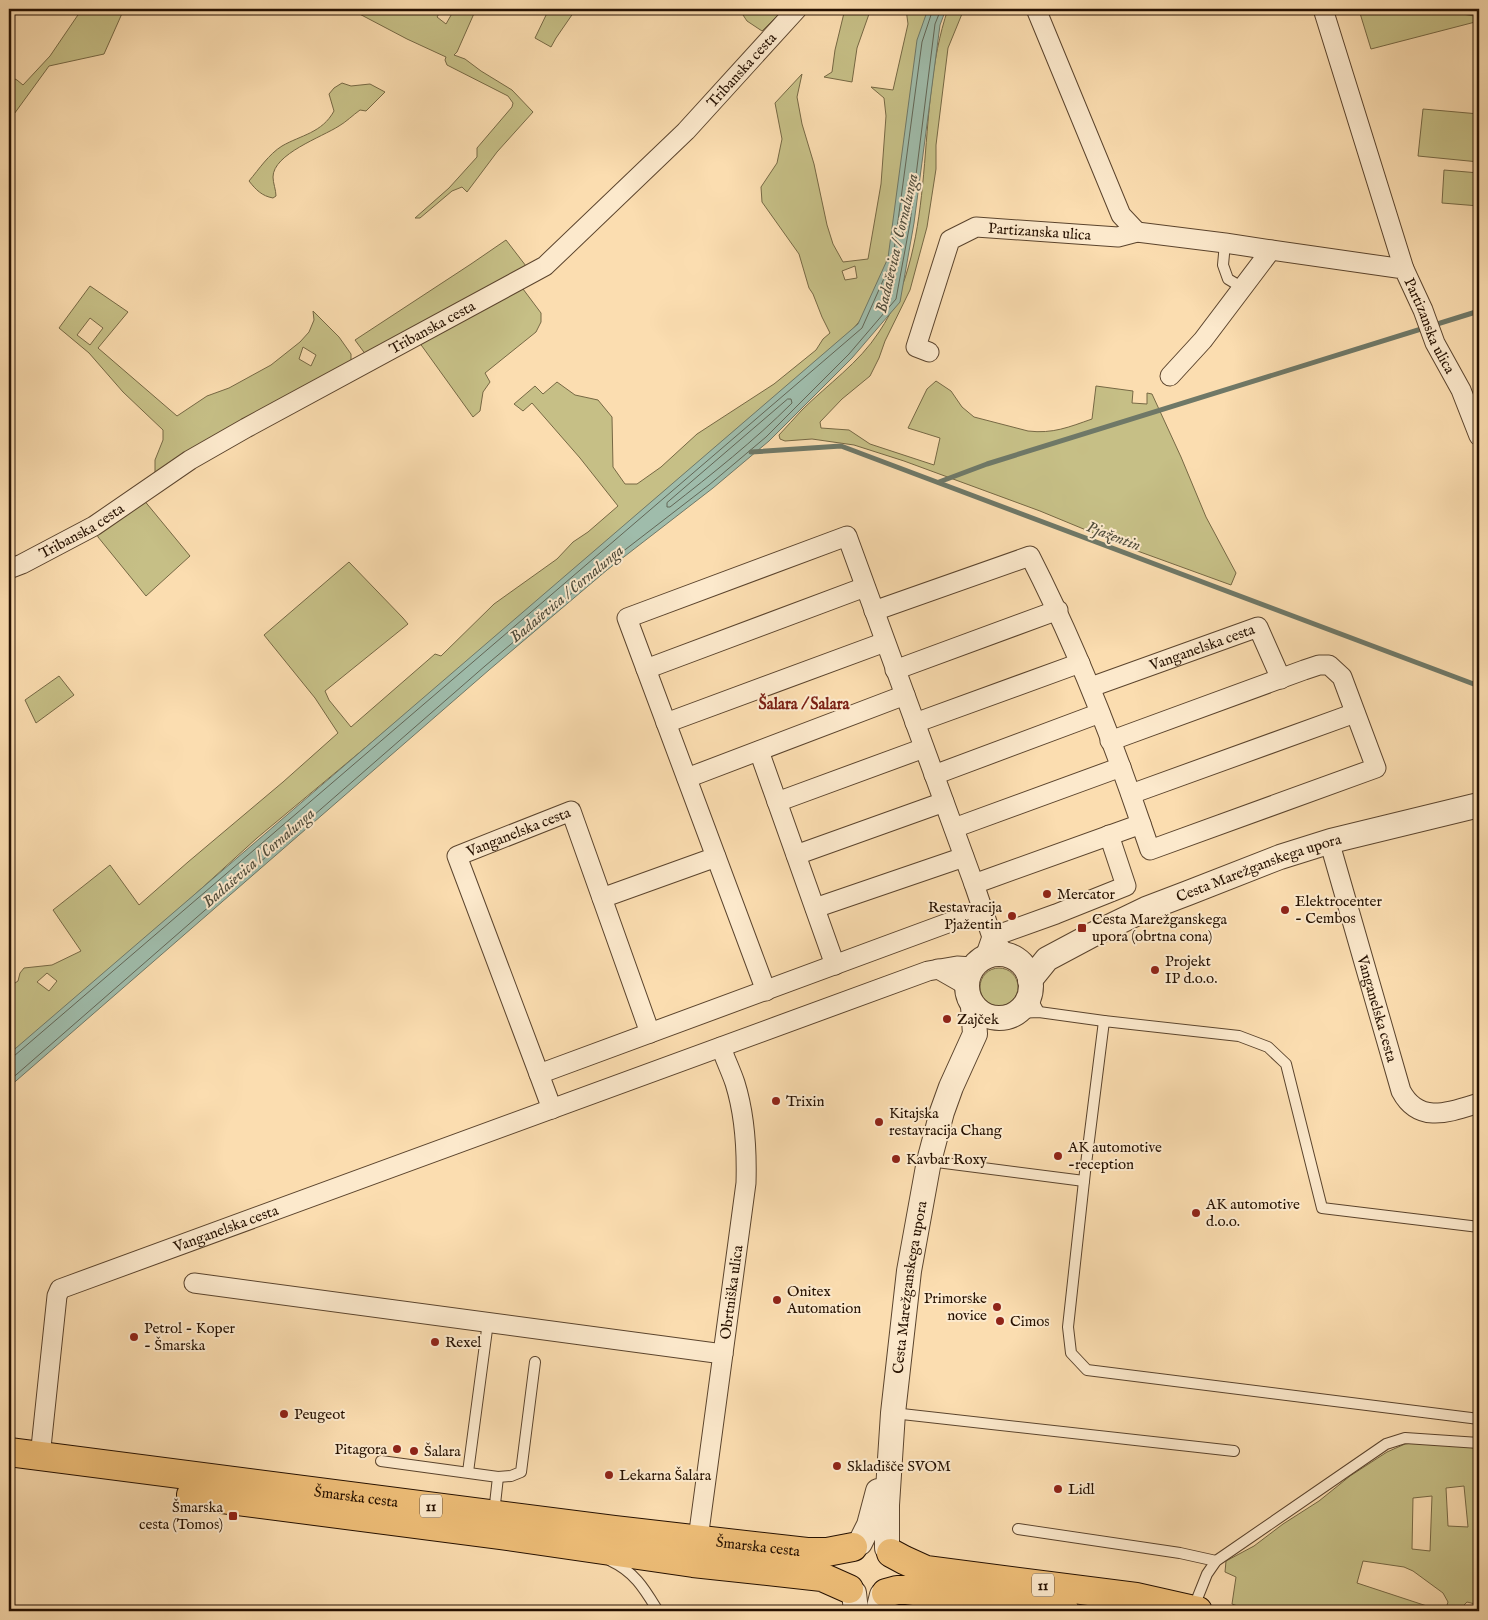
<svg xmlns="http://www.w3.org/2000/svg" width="1488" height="1620" font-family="'IM FELL English',serif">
	<rect width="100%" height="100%" fill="#fbddb0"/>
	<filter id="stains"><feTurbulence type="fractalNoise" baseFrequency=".004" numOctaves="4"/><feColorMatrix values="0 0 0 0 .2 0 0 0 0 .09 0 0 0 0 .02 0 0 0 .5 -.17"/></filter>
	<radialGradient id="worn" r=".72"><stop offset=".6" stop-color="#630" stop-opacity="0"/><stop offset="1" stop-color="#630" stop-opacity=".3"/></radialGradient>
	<g fill="#c6bf86" stroke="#766844" fill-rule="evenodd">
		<polygon points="82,9 124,9 104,54 49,66 9,121 9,76 17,80 23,85 50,56"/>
		<polygon points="350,9 386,9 398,14 402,9 442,9 437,17 446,24 454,10 452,9 476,9 457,52 454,55 465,59 481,71 512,90 533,112 497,152 467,192 462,187 452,191 420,218 415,218 449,188 477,157 477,148 512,107 513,103 508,96 447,65 445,60 446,57 407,39"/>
		<polygon points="549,9 576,9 556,38 551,47 535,38"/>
		<polygon points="739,9 784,9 762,31 747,21"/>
		<path d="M906 9H929L898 232 870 309 852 330 414 707 257 838 191 898 9 1057V1014L10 1010 9 1008V987L18 981 20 973 24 968 52 965 81 951 53 910 110 865 139 905 188 862 283 782 338 733 315 698 264 635 349 562 403 618 408 624 325 691 329 700 351 727 435 654 441 656 494 604 557 559 573 542 588 532 618 506 580 458 532 403 523 411 514 404 535 386 543 394 557 382 575 395 598 400 612 417 613 467 625 484H637L661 467 697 434 774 384 816 350 823 339 830 333 822 317 813 294 809 288 799 254 762 202 761 187 777 163 782 139 775 103 802 74 797 97 802 124 814 164 827 225 833 244 843 262 868 259 881 184 886 116 884 98 871 87 893 90 908 24ZM855 266 857 278 845 280 842 271ZM47 973 57 981 49 991 37 982Z"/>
		<path d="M948 9H964L948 48 936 145V169L927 227 910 290 885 341 879 358 870 376 842 399 820 422 821 428 849 430 870 444 934 465 940 438 908 428 927 389 936 381 951 391 962 407 974 417 1028 431C1053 434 1069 427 1092 419L1096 386 1133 391 1132 403 1147 404V393L1152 394 1181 457 1206 517 1236 573 1231 585 1132 549 1040 511 904 461 854 445 812 439 785 441 780 439 779 435C787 427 794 418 802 410 828 384 859 363 879 332 941 240 913 111 948 9Z"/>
		<polygon points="1364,9 1434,9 1474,16 1479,15 1479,21 1371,49 1359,10"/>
		<polygon points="844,13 869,14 857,48 852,82 824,77 832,72 835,50"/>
		<path d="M342 83 351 86 370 84 385 92 366 111 360 110C353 115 346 122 339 126 322 137 273 154 273 177 273 183 276 190 276 196L273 198C262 196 256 190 249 181 259 169 269 154 282 146 301 135 322 133 334 111L329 94 334 88Z"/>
		<polygon points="1423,109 1479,114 1479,162 1418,156"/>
		<polygon points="1444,170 1479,173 1479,206 1442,203"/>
		<polygon points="506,240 526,266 366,355 355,340 471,264"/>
		<path d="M90 286 128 312 98 348 177 416 207 396 229 388 271 365 300 342 309 332 314 320 313 311 339 337 351 354V364L155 476V460L163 440V430L123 392 89 353 59 328ZM90 318 103 328 90 345 77 335ZM303 347 316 355 311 366 299 359Z"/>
		<polygon points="515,288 523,289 541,313 541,322 536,332 485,373 490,382 483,392 480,411 473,417 419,342"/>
		<polygon points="143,499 190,556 146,596 98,537 97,533"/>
		<polygon points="59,676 74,695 36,723 25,700"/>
		<circle cx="999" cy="987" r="19"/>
		<path d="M1420 1442 1479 1447V1605L1467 1602 1461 1608 1460 1611H1445L1448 1602 1443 1593 1413 1571 1404 1567 1363 1561 1357 1583 1442 1611H1251L1232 1604 1236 1577 1225 1572 1226 1561 1254 1546 1283 1524 1319 1501 1350 1476 1387 1452 1405 1444ZM1464 1486 1468 1527 1448 1526 1446 1488ZM1432 1496 1430 1551 1412 1549 1413 1498Z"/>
	</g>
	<polygon fill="#9fbcab" stroke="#6f7867" points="928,9 946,9 940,25 914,223 900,302 852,358 769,441 713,488 607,570 489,670 9,1087 9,1054 858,324 888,258 917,40"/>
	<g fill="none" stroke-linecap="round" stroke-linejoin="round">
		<g stroke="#626656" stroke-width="1">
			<path d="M788 399H791L792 403C754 441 712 474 670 507H667V503Z"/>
			<polyline points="9,1057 14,1056 862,328 893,258 922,42 933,9"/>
			<polyline points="9,1081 485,666 604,566 709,485 766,437 849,354 896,299 910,223 935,24 941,9"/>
		</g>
		<g stroke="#6f7867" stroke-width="5">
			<polyline points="751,452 841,446 1479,686"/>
			<polyline points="939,482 987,464 1479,311"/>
		</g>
		<g stroke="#5b442d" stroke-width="12">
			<g id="service">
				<polyline points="1225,243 1223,265 1228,279 1243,288"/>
				<polyline points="1030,995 1039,1012"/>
				<polyline points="1016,1013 1039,1012 1104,1021"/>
				<polyline points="929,1161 1084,1181"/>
				<polyline points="1479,1227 1322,1208 1286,1064 1268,1047 1239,1036 1104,1021 1085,1172 1068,1327 1071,1353 1087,1370 1479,1419"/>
				<polyline points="893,1413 1234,1451"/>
				<polyline points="381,1461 498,1477 494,1513"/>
				<polyline points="468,1472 488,1322"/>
				<polyline points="498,1477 511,1476 521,1472 535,1362"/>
				<polyline points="1018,1529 1180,1553 1216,1561"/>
				<path d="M611 1561C635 1572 645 1590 658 1611"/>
				<polyline points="1193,1609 1207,1574 1216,1561 1386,1444 1405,1438 1479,1443"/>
			</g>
		</g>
		<g stroke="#5b442d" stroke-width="21">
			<g id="minor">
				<polyline points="1036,9 1121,215 1137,232"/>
				<polyline points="1323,9 1404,269"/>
				<path id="s1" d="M929 352 916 347 950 240 976 227 1118 237 1137 232 1225 243 1271 250 1404 269 1423 310 1435 343 1461 390 1479 436"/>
				<polyline points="1170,376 1203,340 1271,250"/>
				<path id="s2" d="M9 569 22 564 94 526 190 460 246 428 545 266 686 131 797 9"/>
				<path d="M874 611 1030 556C1074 642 1110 733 1141 824L974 884"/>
				<polyline points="646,669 865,587"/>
				<polyline points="895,670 1058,610"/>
				<path id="s3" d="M1091 687 1258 627 1281 679"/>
				<polyline points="666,723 885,642"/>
				<polyline points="915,723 1080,663"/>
				<polyline points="1110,741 1304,670 1319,665 1329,665 1342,677 1376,768 1150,850 1141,824"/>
				<polyline points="759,751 835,965"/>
				<polyline points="934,775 1100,713"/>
				<polyline points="687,778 905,695"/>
				<polyline points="1131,794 1355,713"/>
				<polyline points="777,802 924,748"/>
				<polyline points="954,828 1121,767"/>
				<path id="s4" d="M1331 841 1332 851 1401 1091C1419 1125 1450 1112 1479 1103"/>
				<polyline points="796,855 944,802"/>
				<polyline points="602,898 716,857"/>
				<polyline points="815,908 964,857"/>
				<polyline points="992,937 1056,914 1126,886 1109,835"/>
				<polyline points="985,957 992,937"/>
				<polyline points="938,969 966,985"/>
				<polyline points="766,991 627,618 847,536 974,884 992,937 1005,954"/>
				<path id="s5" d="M539 1074 457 856 571 811 650 1033"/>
				<polyline points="552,1109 539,1074 983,910"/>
				<polyline points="194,1283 723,1354"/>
				<path id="s6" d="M40 1457 57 1296 60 1289 928 971 957 966 973 967"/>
				<path id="s7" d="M698 1539 746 1183C747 1149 745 1115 735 1083 731 1071 725 1059 721 1047"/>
			</g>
		</g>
		<g stroke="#5b442d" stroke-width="26">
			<g id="tertiary">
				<circle cx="999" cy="986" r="32"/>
				<path id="s8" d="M1030 980 1047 959 1092 935 1146 909 1188 893 1280 857 1331 841 1479 805"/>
				<polyline points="860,1543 869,1525 878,1491"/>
				<path id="s9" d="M887 1548V1505L893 1413 909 1271 929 1161 942 1112 951 1087 975 1034 973 1006"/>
				<polyline points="854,1593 856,1611"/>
				<polyline points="878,1611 882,1595"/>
			</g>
		</g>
		<g stroke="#261101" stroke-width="30">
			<g id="primary">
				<path id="s10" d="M9 1452 614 1530 807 1552H827L853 1547"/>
				<polyline points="191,1495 501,1535 693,1563 822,1577 849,1589"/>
				<polyline points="891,1553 904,1560 926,1570 1136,1597 1198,1611"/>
				<polyline points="886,1593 897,1590 907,1590 1065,1611"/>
			</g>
		</g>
		<use href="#service" stroke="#fce9cc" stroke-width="10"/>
		<use href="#minor" stroke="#fce9cc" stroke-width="19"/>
		<use href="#tertiary" stroke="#fce9cc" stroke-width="24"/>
		<use href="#primary" stroke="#eebe78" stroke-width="28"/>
	</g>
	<g fill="#8f2418" stroke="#fce9cc" stroke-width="2">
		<circle cx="1047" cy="894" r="5"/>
		<circle cx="1285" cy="910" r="5"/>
		<circle cx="1012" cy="916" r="5"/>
		<rect x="1077" y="923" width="10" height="10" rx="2.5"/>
		<circle cx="1155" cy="970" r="5"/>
		<circle cx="947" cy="1019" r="5"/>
		<circle cx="776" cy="1101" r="5"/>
		<circle cx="879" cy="1122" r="5"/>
		<circle cx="1058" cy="1156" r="5"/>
		<circle cx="896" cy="1159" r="5"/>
		<circle cx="1196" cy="1213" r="5"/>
		<circle cx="777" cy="1300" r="5"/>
		<circle cx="997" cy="1307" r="5"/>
		<circle cx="1000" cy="1321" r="5"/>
		<circle cx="134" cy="1337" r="5"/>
		<circle cx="435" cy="1342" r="5"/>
		<circle cx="284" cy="1414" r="5"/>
		<circle cx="397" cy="1449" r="5"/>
		<circle cx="414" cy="1451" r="5"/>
		<circle cx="837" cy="1466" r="5"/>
		<circle cx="609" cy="1475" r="5"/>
		<circle cx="1058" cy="1489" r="5"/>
		<rect x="228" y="1511" width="10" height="10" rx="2.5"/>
	</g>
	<g text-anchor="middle" stroke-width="4" stroke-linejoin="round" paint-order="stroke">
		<g fill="#fce9cc" stroke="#66523e" stroke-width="1">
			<rect x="420" y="1494.5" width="22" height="23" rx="4"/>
			<rect x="1032" y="1573.5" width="22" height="23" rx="4"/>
		</g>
		<g font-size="14" font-weight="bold" fill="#261101">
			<text x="431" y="1511">11</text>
			<text x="1043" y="1590">11</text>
		</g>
		<g font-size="15" fill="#261101" stroke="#fce9cc">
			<text dy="5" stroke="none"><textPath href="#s2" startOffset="894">Tribanska cesta</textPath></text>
			<text dy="5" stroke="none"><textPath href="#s1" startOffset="219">Partizanska ulica</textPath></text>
			<text dy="5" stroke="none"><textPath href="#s1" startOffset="649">Partizanska ulica</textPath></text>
			<text dy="5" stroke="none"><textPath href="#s2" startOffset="488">Tribanska cesta</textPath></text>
			<text dy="5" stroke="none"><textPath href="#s2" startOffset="82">Tribanska cesta</textPath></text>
			<text dy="5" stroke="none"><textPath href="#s3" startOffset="118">Vanganelska cesta</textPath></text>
			<text dy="5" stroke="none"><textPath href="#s5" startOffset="299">Vanganelska cesta</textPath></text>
			<text dy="5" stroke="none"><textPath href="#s8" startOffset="258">Cesta Marežganskega upora</textPath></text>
			<text dy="5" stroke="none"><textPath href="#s4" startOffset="174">Vanganelska cesta</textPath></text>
			<text dy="5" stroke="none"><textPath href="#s6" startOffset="346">Vanganelska cesta</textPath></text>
			<text dy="5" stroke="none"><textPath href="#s9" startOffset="262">Cesta Marežganskega upora</textPath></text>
			<text dy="5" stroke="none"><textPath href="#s7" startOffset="249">Obrtniška ulica</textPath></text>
			<text dy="5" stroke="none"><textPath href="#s10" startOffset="350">Šmarska cesta</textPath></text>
			<text dy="5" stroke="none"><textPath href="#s10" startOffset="755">Šmarska cesta</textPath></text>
		</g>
		<g font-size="15" fill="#261101" stroke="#fce9cc" text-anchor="start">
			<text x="1057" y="899">Mercator</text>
			<text x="1295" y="906">Elektrocenter<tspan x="1295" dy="17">- Cembos</tspan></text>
			<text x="1002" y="912" text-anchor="end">Restavracija<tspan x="1002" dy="17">Pjažentin</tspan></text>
			<text x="1092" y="924">Cesta Marežganskega<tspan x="1092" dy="17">upora (obrtna cona)</tspan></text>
			<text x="1165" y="966">Projekt<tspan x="1165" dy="17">IP d.o.o.</tspan></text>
			<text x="957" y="1024">Zajček</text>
			<text x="786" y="1106">Trixin</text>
			<text x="889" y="1118">Kitajska<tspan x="889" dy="17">restavracija Chang</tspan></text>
			<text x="1068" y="1152">AK automotive<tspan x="1068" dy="17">-reception</tspan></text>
			<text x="906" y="1164">Kavbar Roxy</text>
			<text x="1206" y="1209">AK automotive<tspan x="1206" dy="17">d.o.o.</tspan></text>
			<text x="787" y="1296">Onitex<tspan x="787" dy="17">Automation</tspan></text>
			<text x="987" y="1303" text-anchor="end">Primorske<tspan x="987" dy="17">novice</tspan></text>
			<text x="1010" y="1326">Cimos</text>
			<text x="144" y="1333">Petrol - Koper<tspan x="144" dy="17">- Šmarska</tspan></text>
			<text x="445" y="1347">Rexel</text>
			<text x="294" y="1419">Peugeot</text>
			<text x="387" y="1454" text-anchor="end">Pitagora</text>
			<text x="424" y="1456">Šalara</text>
			<text x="847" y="1471">Skladišče SVOM</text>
			<text x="619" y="1480">Lekarna Šalara</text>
			<text x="1068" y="1494">Lidl</text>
			<text x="223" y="1512" text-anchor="end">Šmarska<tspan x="223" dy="17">cesta (Tomos)</tspan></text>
		</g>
		<g font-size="16" font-style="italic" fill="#504d3c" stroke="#fce9cc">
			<text transform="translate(896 243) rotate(-77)" y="6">Badaševica / Cornalunga</text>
			<text transform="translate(1114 535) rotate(21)" y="6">Pjažentin</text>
			<text transform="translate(566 593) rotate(-40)" y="6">Badaševica / Cornalunga</text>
			<text transform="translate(258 857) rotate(-41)" y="6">Badaševica / Cornalunga</text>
		</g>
		<g font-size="16" font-weight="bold" fill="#7a1f14" stroke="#fce9cc">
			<text x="804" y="709">Šalara / Salara</text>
		</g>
	</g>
	<rect width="1488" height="1620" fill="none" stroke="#fbddb0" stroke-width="30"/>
	<rect x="10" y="10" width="1468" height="1600" fill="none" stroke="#261101" stroke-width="2.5"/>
	<rect x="15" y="15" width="1458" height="1590" fill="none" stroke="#261101"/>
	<rect width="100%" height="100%" filter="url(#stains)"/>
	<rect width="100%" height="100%" fill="url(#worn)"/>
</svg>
